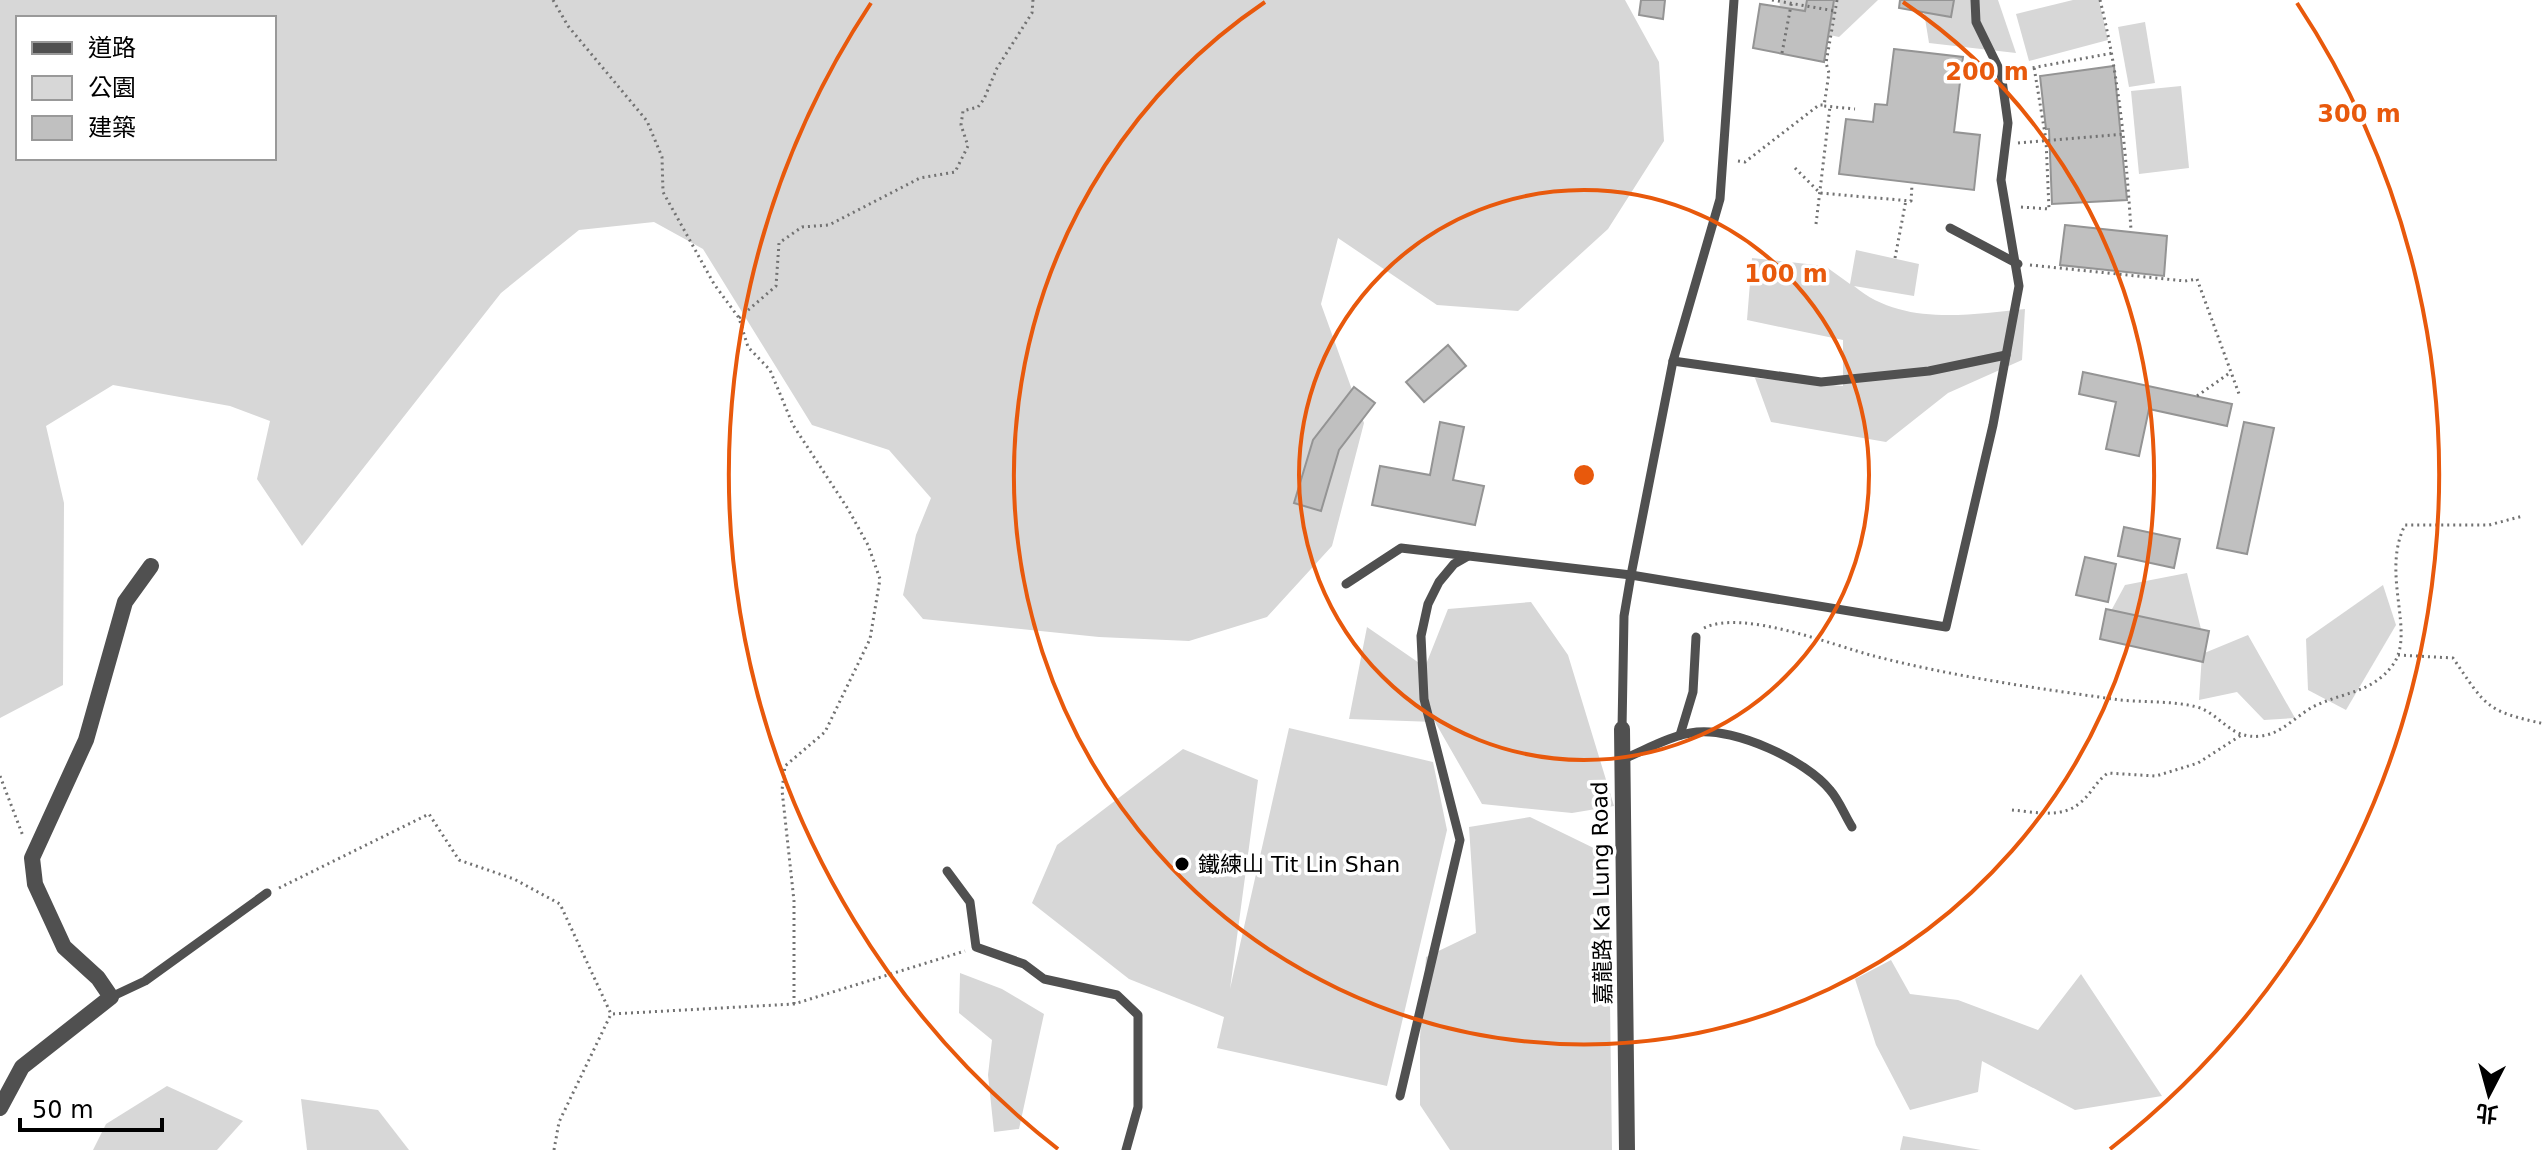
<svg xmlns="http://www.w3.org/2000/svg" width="2545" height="1150" font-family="'DejaVu Sans','Noto Sans TC',sans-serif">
	<rect width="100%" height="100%" fill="#fff"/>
	<g fill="#d7d7d7" fill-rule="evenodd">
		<path d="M0 0H1625L1659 62 1664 141 1608 229 1518 311 1437 305 1338 238 1321 304 1364 423 1332 546 1267 617 1189 641 1099 637 923 619 903 595 916 535 931 498 889 450 812 425 703 249 654 222 579 230 501 293 302 546 257 479 270 421 230 406 113 385 46 426 64 503 63 685 0 718ZM18 18H274V158H18Z"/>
		<polygon points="1780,0 1878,0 1839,37 1778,24"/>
		<polygon points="1922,0 1998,0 2016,53 1929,43"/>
		<polygon points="2073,0 2099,0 2108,40 2029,61 2016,14"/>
		<polygon points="2145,22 2155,83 2129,87 2118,27"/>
		<polygon points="2181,86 2189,168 2139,174 2131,91"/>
		<path d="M1856 250 1919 264 1914 296 1854 286C1901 326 1968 315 2025 309L2022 360 1948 393 1886 442 1771 422 1755 378 1843 386V340L1747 320 1752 258 1825 266 1850 284Z"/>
		<polygon points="2187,573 2201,629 2142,641 2111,611 2125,585"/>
		<polygon points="2383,585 2396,625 2346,710 2308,690 2306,639"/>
		<polygon points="1531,602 1568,655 1614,806 1572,813 1482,804 1435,722 1349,719 1367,627 1425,667 1448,609"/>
		<polygon points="2248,635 2295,718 2264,720 2237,692 2199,700 2202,654"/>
		<polygon points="1289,728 1433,762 1447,830 1387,1086 1217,1048 1224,1017 1129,979 1032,903 1057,845 1183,749 1258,780 1230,989"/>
		<polygon points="1530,817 1608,855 1612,1150 1450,1150 1420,1105 1420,1037 1426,957 1476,933 1469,827"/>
		<polygon points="1891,960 1910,994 1958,1000 2038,1030 2081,974 2162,1096 2075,1110 1982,1061 1978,1092 1910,1110 1876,1045 1855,979"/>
		<polygon points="960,973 1002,989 1044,1014 1019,1129 994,1132 988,1075 992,1040 959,1013"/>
		<polygon points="167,1086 243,1121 217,1150 93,1150 106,1124"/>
		<polygon points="301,1099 378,1110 409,1150 307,1150"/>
		<polygon points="1903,1136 1981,1150 1900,1150"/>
	</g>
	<g fill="#c0c0c0" stroke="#949494" stroke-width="2">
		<polygon points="1641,0 1665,0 1663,19 1639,15"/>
		<polygon points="1807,0 1834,0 1824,62 1753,48 1760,4 1805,11"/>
		<polygon points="1900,0 1954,0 1951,17 1899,8"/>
		<polygon points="1894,49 1963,57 1954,132 1980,135 1974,190 1839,174 1846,119 1873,122 1875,104 1887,105"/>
		<polygon points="2114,66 2127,200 2052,204 2049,129 2046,129 2040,76"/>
		<polygon points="2065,225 2167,236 2164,276 2060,265"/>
		<polygon points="1448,345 1466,366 1424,402 1406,382"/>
		<polygon points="2083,372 2232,404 2227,426 2149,409 2139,456 2106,449 2116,402 2079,394"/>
		<polygon points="1354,387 1375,403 1339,450 1321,511 1294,503 1313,440"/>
		<polygon points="1440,422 1464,427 1453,480 1484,486 1475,525 1372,505 1380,466 1430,475"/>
		<polygon points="2244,422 2274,428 2247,554 2217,548"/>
		<polygon points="2124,527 2180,539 2174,568 2118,556"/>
		<polygon points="2085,557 2116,564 2108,602 2076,595"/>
		<polygon points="2106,609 2209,631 2203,662 2100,639"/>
	</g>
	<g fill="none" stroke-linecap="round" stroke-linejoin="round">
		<g stroke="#727272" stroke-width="3" stroke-dasharray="2 4" stroke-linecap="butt">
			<polyline points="553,0 568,26 647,121 662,157 663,192 714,284 739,318 748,347 770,370 793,425 848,509 868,545 880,579 870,639 825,732 785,766 782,790 794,901 794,1004"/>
			<polyline points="1772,0 1835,11"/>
			<polyline points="1837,0 1826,63 1829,73 1824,106 1855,109"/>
			<path d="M2100 0C2119 76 2126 152 2131 230"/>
			<polyline points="1782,53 1792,0"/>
			<polyline points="2015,71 2113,53"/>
			<polyline points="2018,143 2125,134"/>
			<polyline points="1738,161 1745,162 1819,105 1823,105"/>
			<polyline points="1795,168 1820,193 1911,201 1912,185"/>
			<polyline points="2021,207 2049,209 2046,140 2034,67"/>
			<polyline points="1816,224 1830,106"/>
			<polyline points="1895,258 1906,200"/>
			<polyline points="2030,265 2185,281 2197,279 2239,394"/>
			<polyline points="739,318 776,286 779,243 802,227 829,225 920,178 955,172 968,146 961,125 963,111 978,107 984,99 997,68 1032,13 1033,0"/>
			<polyline points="2197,396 2231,372"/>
			<path d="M1704 628C1743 609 1832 645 1874 656 1951 676 2034 688 2113 699 2139 703 2171 700 2197 707 2221 714 2230 740 2261 736 2283 734 2299 712 2319 704 2346 692 2372 692 2392 666 2417 634 2380 575 2405 525H2489L2523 516"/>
			<path d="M2398 655 2453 658C2487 708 2486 711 2545 724"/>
			<polyline points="0,776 23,836"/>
			<path d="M2012 810C2035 812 2063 819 2081 802 2092 793 2096 781 2108 773L2156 776 2198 763 2243 734"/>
			<polyline points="279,888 429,814 459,860 514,879 560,904 611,1014 794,1004 965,951"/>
			<polyline points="554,1150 559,1122 611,1014"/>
		</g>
		<g stroke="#505050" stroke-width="9">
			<polyline points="1950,228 2018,264"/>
			<polyline points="1673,361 1821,382 1929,371 2006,355"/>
			<polyline points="1346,584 1401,548 1631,575 1946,627 1993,425 2019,286 2001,180 2008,123 2001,73 1976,22 1975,0"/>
			<polyline points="1622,729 1624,616 1631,575 1673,361 1720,199 1734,0"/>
			<polyline points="1680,735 1693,692 1696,637"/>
			<path d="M1621 760C1646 750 1670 735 1697 732 1735 728 1806 760 1830 790 1839 800 1845 816 1852 827"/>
			<polyline points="947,871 970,902 976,947 1024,964 1044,979 1117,995 1138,1015 1138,1107 1126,1150"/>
			<polyline points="111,997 145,981 267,893"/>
			<polyline points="1400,1096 1460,840 1424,699 1421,636 1428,604 1439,582 1454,564 1468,556"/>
		</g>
		<g stroke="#505050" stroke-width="16">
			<polyline points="1622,729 1627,1150"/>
			<polyline points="0,1108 22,1067 111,997 98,978 64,947 35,884 32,858 86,740 125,602 151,566"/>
		</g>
	</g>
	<g fill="none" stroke="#e8590c" stroke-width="4">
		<circle cx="1584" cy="475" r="285"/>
		<path d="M1903 2A570 570 0 1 1 1265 2"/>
		<path d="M1058 1149A855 855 0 0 1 871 3M2297 3A855 855 0 0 1 2110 1149"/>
	</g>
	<circle fill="#000" stroke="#fff" stroke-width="3" cx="1182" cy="864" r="8"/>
	<g text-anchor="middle" stroke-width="7" stroke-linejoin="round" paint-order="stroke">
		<g font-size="22" fill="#000" stroke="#fff" text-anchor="start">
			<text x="1198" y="872">鐵練山 Tit Lin Shan</text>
		</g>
		<g font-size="22" fill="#000" stroke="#fff">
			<text transform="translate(1601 893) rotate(-91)" y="8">嘉龍路 Ka Lung Road</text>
		</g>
	</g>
	<circle cx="1584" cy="475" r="12" fill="#e8590c" stroke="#fff" stroke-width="4"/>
	<g font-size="24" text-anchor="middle" font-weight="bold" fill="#e8590c" stroke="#fff" stroke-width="7" stroke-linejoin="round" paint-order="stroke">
		<text x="1987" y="80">200 m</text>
		<text x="2359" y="122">300 m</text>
		<text x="1786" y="282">100 m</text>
	</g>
	<rect x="16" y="16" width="260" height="144" fill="#ffffff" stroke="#999999" stroke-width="2"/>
	<rect x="32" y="42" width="40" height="12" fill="#505050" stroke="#999999" stroke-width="2"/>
	<text x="88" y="56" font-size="24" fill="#000000">道路</text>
	<rect x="32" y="76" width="40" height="24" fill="#d7d7d7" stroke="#999999" stroke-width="2"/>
	<text x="88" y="96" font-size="24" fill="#000000">公園</text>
	<rect x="32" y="116" width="40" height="24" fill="#c0c0c0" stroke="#999999" stroke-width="2"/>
	<text x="88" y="136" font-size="24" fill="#000000">建築</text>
	<g transform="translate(2489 1094) rotate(186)" stroke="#ffffff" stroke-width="6" paint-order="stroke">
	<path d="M0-6L14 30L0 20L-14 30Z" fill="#000000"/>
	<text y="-12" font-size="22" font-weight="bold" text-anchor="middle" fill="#000000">北</text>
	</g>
	<path d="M20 1118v12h142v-12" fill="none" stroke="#000000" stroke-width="4"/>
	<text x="32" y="1118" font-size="24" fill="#000000" stroke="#ffffff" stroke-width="6" paint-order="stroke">50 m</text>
</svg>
